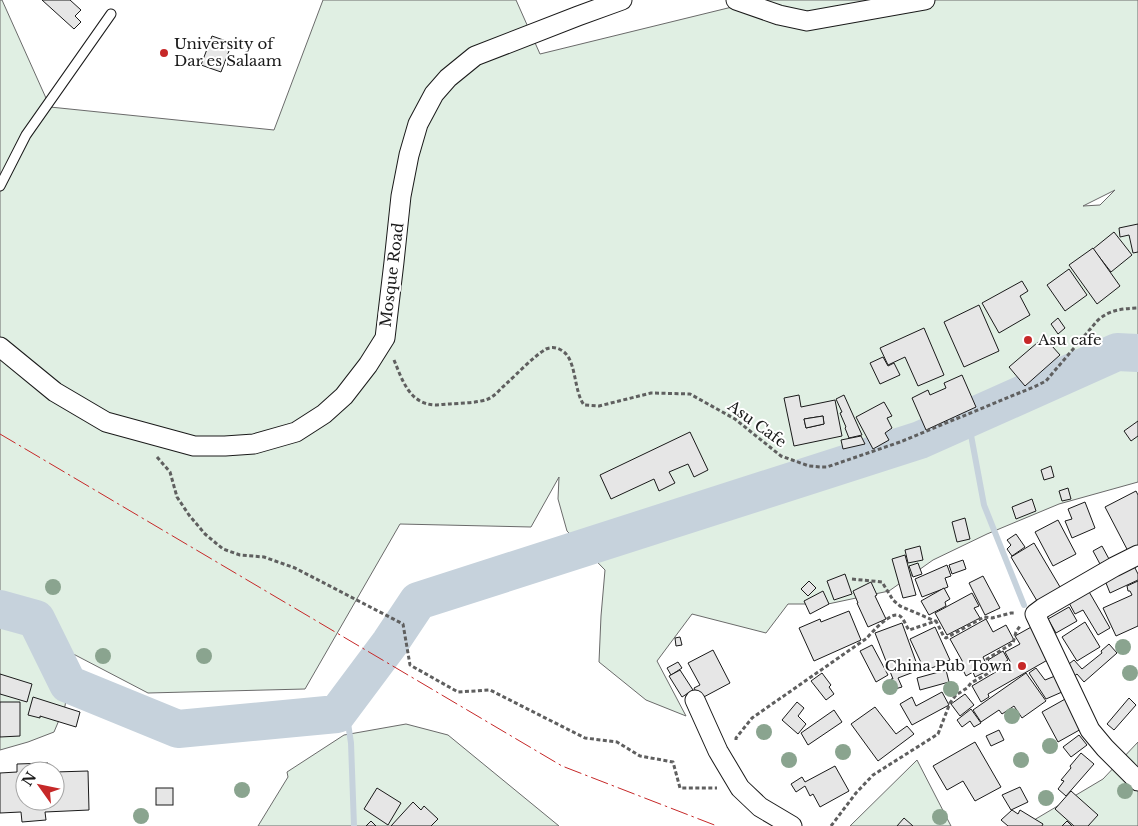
<svg xmlns="http://www.w3.org/2000/svg" width="1138" height="826" font-family="'Libre Baskerville',serif">
	<rect width="100%" height="100%" fill="#fff"/>
	<g fill="#e0efe3" stroke="#6a6a6a" fill-rule="evenodd">
		<path d="M0 0H2L50 107 274 130 323 0H516L540 54 732 7V0H1138V482L1059 504 987 534 933 560 889 591 828 604H788L766 633 692 614 657 661 686 716 646 700 599 662 601 616 605 570 567 531 558 499 559 477 531 527 400 524 305 689 148 693 58 646 70 673 65 706 54 732 28 742 0 750ZM1115 190 1100 205 1083 206Z"/>
		<polygon points="406,724 448,735 559,826 258,826 288,777 287,772 344,735"/>
		<polygon points="1138,742 1138,826 1024,826 1103,779"/>
		<polygon points="917,760 951,826 850,826"/>
	</g>
	<g fill="none" stroke-linecap="round" stroke-linejoin="round">
		<g stroke="#c6d2dc" stroke-width="6">
			<polyline points="968,419 984,505 1024,605"/>
			<polyline points="345,703 351,743 354,826"/>
		</g>
		<polyline stroke="#c6d2dc" stroke-width="38" points="0,609 36,619 68,684 178,729 337,714 390,643 418,601 920,440 1117,352 1138,353"/>
	</g>
	<g fill="#e6e6e6" stroke="#1a1a1a" fill-rule="evenodd">
		<polygon points="42,0 70,0 81,10 75,16 81,22 74,29"/>
		<polygon points="212,36 232,43 221,72 201,65"/>
		<polygon points="1138,224 1138,252 1133,253 1129,235 1120,237 1119,228"/>
		<polygon points="1114,232 1132,255 1111,272 1093,249"/>
		<polygon points="1093,248 1120,286 1097,304 1069,265"/>
		<polygon points="1069,269 1087,295 1065,311 1047,285"/>
		<polygon points="1022,281 1028,291 1020,296 1030,315 999,333 982,303"/>
		<polygon points="979,305 999,351 964,367 944,322"/>
		<polygon points="1058,318 1065,328 1058,334 1051,324"/>
		<polygon points="924,328 944,375 918,386 905,357 888,365 880,348"/>
		<polygon points="1044,337 1060,355 1025,386 1009,367"/>
		<polygon points="883,357 888,366 894,363 900,375 880,384 870,363"/>
		<polygon points="962,375 976,407 926,430 912,398 928,390 930,395 946,388 944,383"/>
		<path d="M799 395 801 407 835 400 842 436 794 446 784 398ZM823 416 824 424 806 428 804 419Z"/>
		<polygon points="844,395 862,435 849,438 845,428 846,427 840,413 842,412 836,399"/>
		<polygon points="884,402 892,416 887,418 892,428 885,433 889,440 873,449 856,417"/>
		<polygon points="823,416 824,424 806,428 804,419"/>
		<polygon points="1138,421 1138,436 1131,441 1124,431"/>
		<polygon points="690,432 708,470 694,477 688,464 669,472 675,483 659,491 654,479 611,499 600,475"/>
		<polygon points="861,436 865,444 843,449 841,440"/>
		<polygon points="1051,466 1054,477 1044,480 1041,470"/>
		<polygon points="1068,488 1071,499 1062,501 1059,491"/>
		<polygon points="1136,491 1138,495 1138,548 1129,553 1105,507"/>
		<polygon points="1032,499 1036,511 1016,519 1012,507"/>
		<polygon points="1085,502 1095,528 1072,538 1065,521 1072,519 1068,509"/>
		<polygon points="965,518 970,539 957,542 952,522"/>
		<polygon points="1058,520 1076,554 1053,566 1035,532"/>
		<polygon points="1016,534 1025,547 1012,556 1007,549 1011,545 1007,540"/>
		<polygon points="1034,543 1063,592 1040,606 1011,557"/>
		<polygon points="920,546 923,560 908,563 905,550"/>
		<polygon points="1102,546 1109,559 1100,564 1093,551"/>
		<polygon points="905,555 916,595 903,598 892,559"/>
		<polygon points="963,560 966,569 952,574 949,565"/>
		<polygon points="918,563 922,574 913,577 909,566"/>
		<polygon points="1133,564 1138,574 1138,580 1110,593 1104,578"/>
		<polygon points="947,565 951,576 945,578 948,587 922,597 915,579"/>
		<polygon points="845,574 852,594 834,600 827,581"/>
		<polygon points="983,576 1000,608 985,615 969,583"/>
		<polygon points="809,581 816,588 808,596 801,589"/>
		<polygon points="1138,581 1138,626 1116,636 1103,608 1132,595 1130,591 1128,591 1127,586"/>
		<polygon points="871,582 877,595 875,596 886,619 868,627 857,603 858,603 853,591"/>
		<polygon points="944,588 950,599 945,602 946,606 929,615 921,601"/>
		<polygon points="1088,590 1110,628 1098,635 1083,610 1075,614 1068,601"/>
		<polygon points="823,591 829,604 810,614 804,601"/>
		<polygon points="972,593 979,606 974,608 980,618 947,635 935,613"/>
		<polygon points="1069,607 1077,621 1056,633 1048,619"/>
		<polygon points="849,611 861,640 814,661 799,628 820,619 821,622"/>
		<polygon points="986,619 993,632 1006,625 1014,640 983,657 989,670 975,677 973,672 966,676 962,668 965,666 950,639"/>
		<polygon points="1085,622 1100,647 1077,661 1062,637"/>
		<polygon points="902,623 919,670 898,678 902,687 895,689 891,679 893,679 875,633"/>
		<polygon points="1033,626 1051,658 988,694 989,697 981,702 972,686 1011,663 1005,652 1020,644 1015,636"/>
		<polygon points="935,627 950,660 925,671 910,639"/>
		<polygon points="680,637 682,645 676,646 675,638"/>
		<polygon points="1109,644 1117,653 1084,682 1077,674 1073,677 1065,667 1074,660 1082,669 1102,653 1101,651"/>
		<polygon points="872,645 888,675 876,682 860,651"/>
		<polygon points="713,650 730,683 700,699 694,688 700,685 688,663"/>
		<polygon points="1003,651 1008,660 994,669 988,660"/>
		<polygon points="678,662 682,668 671,675 667,668"/>
		<polygon points="1036,668 1045,680 1055,676 1062,692 1046,699 1029,673"/>
		<polygon points="680,670 693,690 682,697 669,676"/>
		<polygon points="946,670 949,682 920,690 917,678"/>
		<polygon points="822,673 831,685 829,687 834,694 826,700 811,681"/>
		<polygon points="1026,673 1046,701 1022,718 1014,706 1002,714 999,710 981,722 973,710"/>
		<polygon points="0,674 32,684 27,702 0,694"/>
		<polygon points="942,692 949,705 912,725 900,704 912,697 916,706"/>
		<polygon points="965,694 974,705 960,716 951,704"/>
		<polygon points="33,697 80,712 76,727 40,716 40,718 28,715"/>
		<polygon points="1067,698 1083,728 1058,742 1042,712"/>
		<polygon points="1129,698 1136,705 1114,730 1107,724"/>
		<polygon points="0,702 20,702 20,736 0,737"/>
		<polygon points="797,702 804,708 798,716 806,724 798,734 782,720"/>
		<polygon points="875,707 896,734 907,726 914,734 878,761 851,724"/>
		<polygon points="971,709 981,723 974,727 970,721 962,727 957,720"/>
		<polygon points="834,710 842,722 808,745 801,733"/>
		<polygon points="999,730 1004,740 991,746 986,736"/>
		<polygon points="1079,735 1087,745 1071,757 1063,747"/>
		<polygon points="975,742 1001,787 975,801 963,781 947,790 933,766"/>
		<polygon points="1081,753 1094,764 1066,796 1058,789 1064,781 1061,780 1071,768 1070,766"/>
		<polygon points="48,763 48,771 25,771 25,801 55,801 55,772 88,771 89,810 45,812 46,820 22,822 21,812 0,813 0,773 17,772 17,764"/>
		<polygon points="835,766 849,791 820,807 813,794 810,796 805,786 796,792 791,784 802,777 805,782"/>
		<polygon points="1020,787 1028,802 1011,810 1002,795"/>
		<rect x="156" y="788" width="17" height="17"/>
		<polygon points="377,788 401,803 388,825 364,809"/>
		<polygon points="1071,791 1098,815 1088,826 1074,826 1055,809"/>
		<polygon points="413,802 421,810 424,806 438,819 431,826 391,826"/>
		<polygon points="1012,810 1018,814 1020,810 1043,824 1042,826 1008,826 1001,820"/>
		<polygon points="904,818 913,826 897,826"/>
		<polygon points="371,821 376,826 366,826"/>
		<polygon points="1067,821 1072,826 1062,826"/>
	</g>
	<g fill="none" stroke-linecap="round" stroke-linejoin="round">
		<g stroke="#1a1a1a" stroke-width="11">
			<polyline id="service" points="0,186 26,135 111,14"/>
		</g>
		<g stroke="#1a1a1a" stroke-width="21">
			<g id="minor">
				<polyline points="736,0 779,15 807,21 925,0"/>
				<polyline points="0,347 55,392 106,422 194,446 225,446 254,444 296,432 324,414 344,396 368,365 385,338 394,262 401,196 409,155 418,124 434,94 448,78 475,56 578,16 622,0"/>
				<polyline points="1138,555 1114,567 1043,608 1035,614 1090,730 1105,748 1138,781"/>
				<polyline points="695,700 718,751 740,788 760,807 792,826"/>
			</g>
		</g>
		<g stroke="#5f5f5f" stroke-width="3" stroke-dasharray="4 2.5" stroke-linecap="butt">
			<path d="M394 360C402 379 409 404 435 405 440 405 445 404 450 404 461 403 478 403 488 399 495 396 500 389 506 384 517 374 534 356 546 349 551 347 556 347 561 350 577 358 573 390 584 405L599 406 651 393 690 394 735 419 781 456 809 466 821 467H827L900 442 1036 386 1046 381 1051 375 1098 320C1111 309 1122 309 1138 308"/>
			<polyline points="157,457 170,472 177,497 189,515 205,534 223,549 240,555 264,557 295,568 403,624 410,665 458,692 490,690 585,738 617,742 640,756 673,762 680,788 717,788"/>
			<polyline points="852,579 882,582 893,600 900,606 935,621"/>
			<path d="M736 740V738L752 718 867 638C872 632 892 610 900 616 904 619 906 626 909 630L936 621 944 637 946 638 984 617 992 618 1011 613H1016"/>
			<polyline points="831,826 856,793 873,775 938,734 950,703 956,695 967,688 971,683 987,674 991,670 991,668 987,659 1013,643 1016,632 1020,626"/>
		</g>
		<use href="#service" stroke="#fff" stroke-width="9"/>
		<use href="#minor" stroke="#fff" stroke-width="19"/>
		<polyline stroke="#c62828" stroke-width="1" stroke-dasharray="18 4 2.5 4" stroke-linecap="butt" points="0,434 562,766 717,826"/>
	</g>
	<g fill="#8aa48f">
		<circle cx="53" cy="587" r="8"/>
		<circle cx="1123" cy="647" r="8"/>
		<circle cx="103" cy="656" r="8"/>
		<circle cx="204" cy="656" r="8"/>
		<circle cx="1130" cy="673" r="8"/>
		<circle cx="890" cy="687" r="8"/>
		<circle cx="951" cy="689" r="8"/>
		<circle cx="1012" cy="716" r="8"/>
		<circle cx="764" cy="732" r="8"/>
		<circle cx="1050" cy="746" r="8"/>
		<circle cx="843" cy="752" r="8"/>
		<circle cx="789" cy="760" r="8"/>
		<circle cx="1021" cy="760" r="8"/>
		<circle cx="242" cy="790" r="8"/>
		<circle cx="1125" cy="791" r="8"/>
		<circle cx="1046" cy="798" r="8"/>
		<circle cx="141" cy="816" r="8"/>
		<circle cx="940" cy="817" r="8"/>
	</g>
	<g fill="#c62828" stroke="#fff" stroke-width="2">
		<circle cx="164" cy="53" r="5"/>
		<circle cx="1028" cy="340" r="5"/>
		<circle cx="1022" cy="666" r="5"/>
	</g>
	<g text-anchor="middle" stroke-width="4" stroke-linejoin="round" paint-order="stroke">
		<g font-size="15" fill="#1a1a1a" stroke="#fff" text-anchor="start">
			<text x="174" y="49">University of<tspan x="174" dy="17">Dar es Salaam</tspan></text>
			<text x="1038" y="345">Asu cafe</text>
			<text x="1012" y="671" text-anchor="end">China Pub Town</text>
		</g>
		<g font-size="15" fill="#1a1a1a" stroke="#fff">
			<text transform="translate(392 275) rotate(-83)" y="5">Mosque Road</text>
			<text transform="translate(757 424) rotate(36)" y="5">Asu Cafe</text>
		</g>
	</g>
	<g transform="translate(40 786) rotate(303)"><circle r="24" fill="#ffffff" stroke="#a3a3a3"/>
	<path d="M0-4L9 19L0 12L-9 19Z" fill="#c62828"/>
	<text y="-8" font-size="14" font-weight="bold" text-anchor="middle" fill="#1a1a1a">N</text>
	</g>
</svg>
